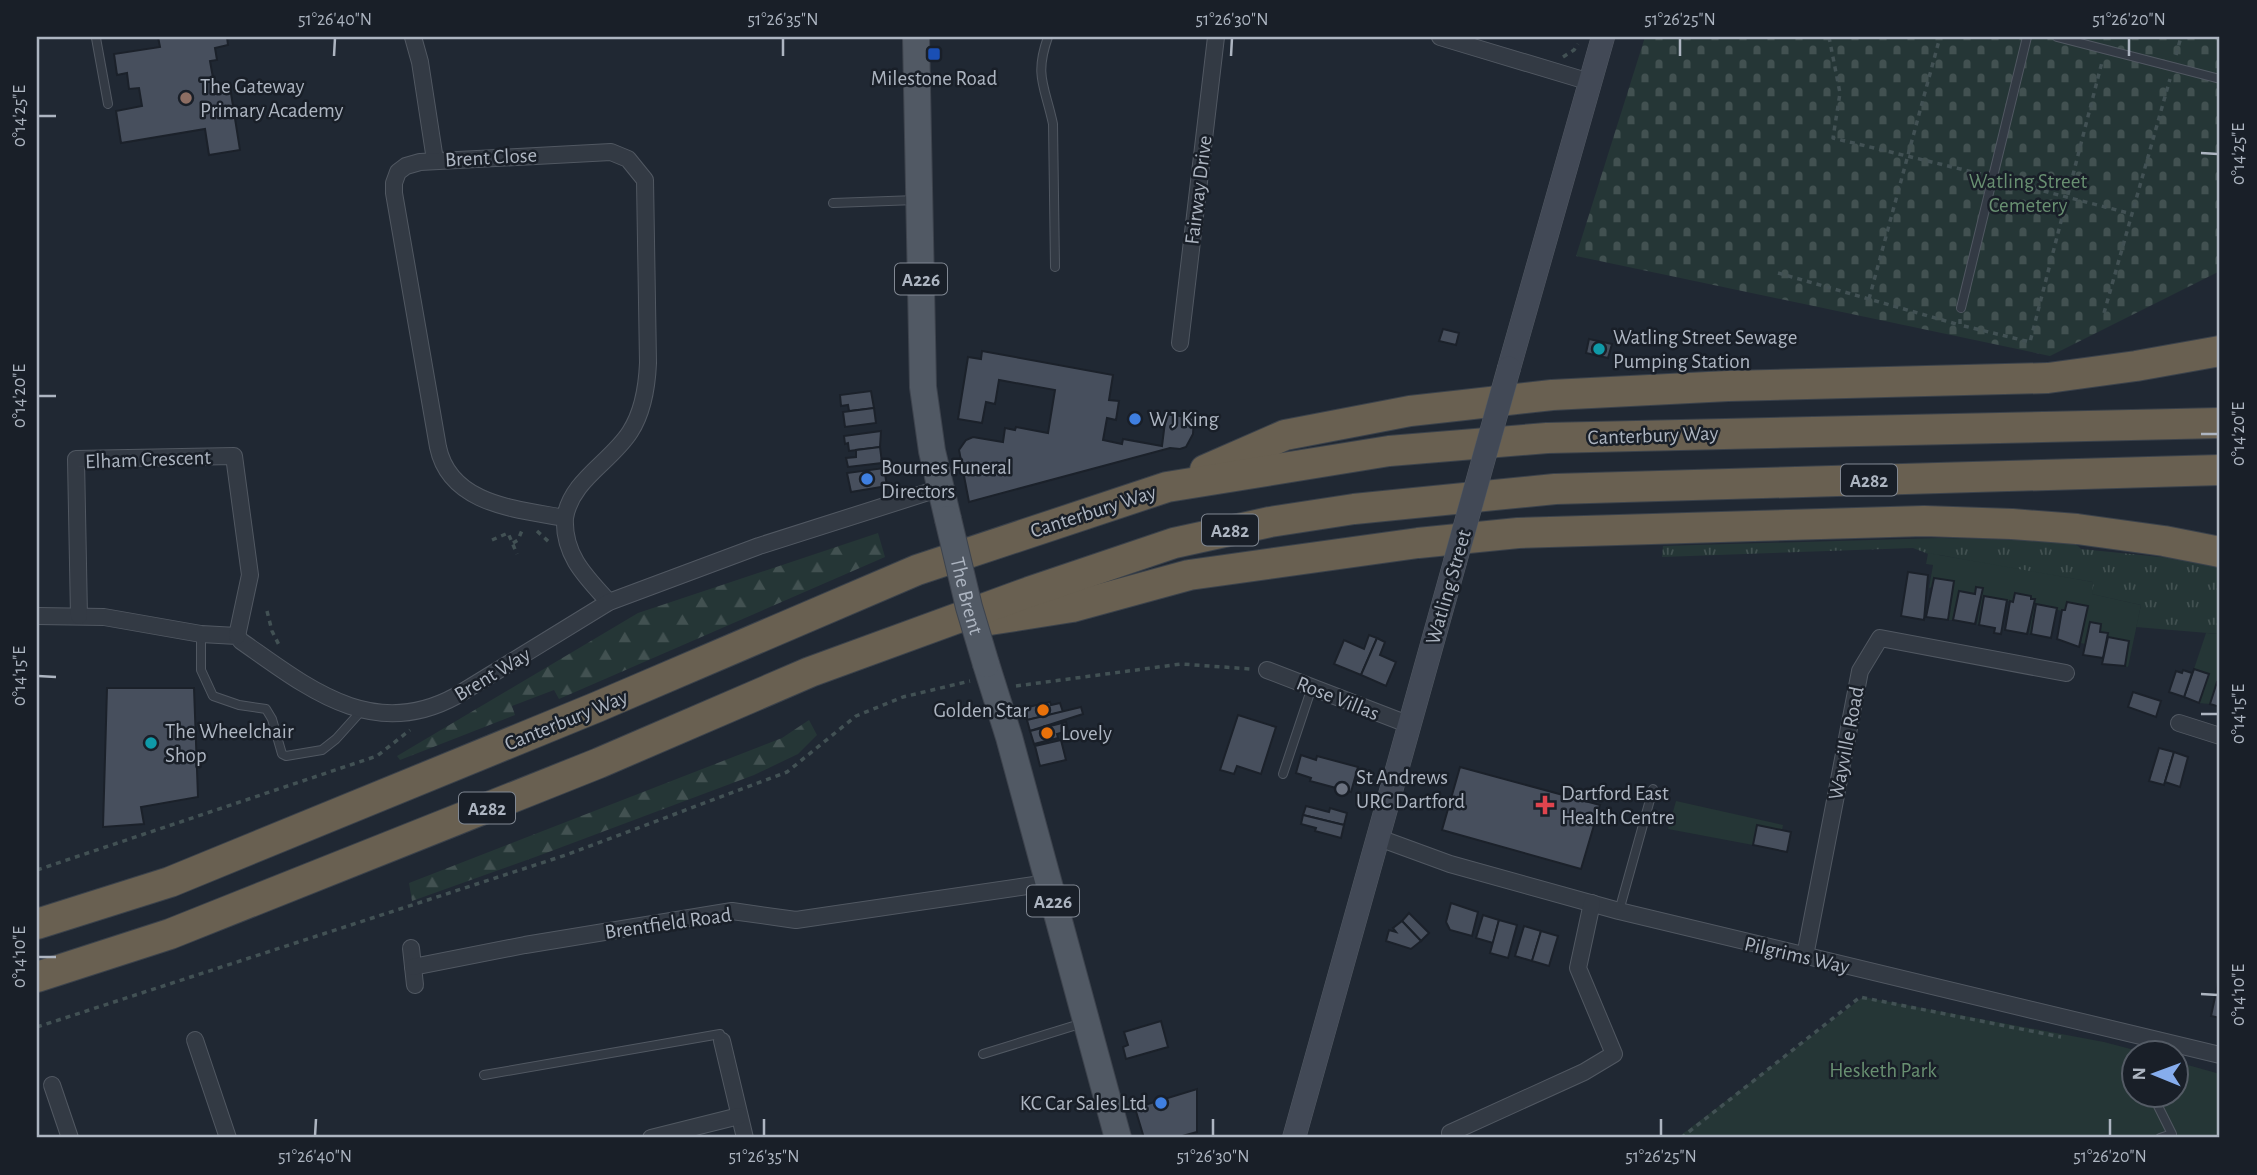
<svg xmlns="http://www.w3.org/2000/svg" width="2257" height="1175" font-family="'Alegreya Sans',sans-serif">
	<defs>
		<pattern id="grass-tufts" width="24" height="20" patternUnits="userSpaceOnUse" patternTransform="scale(1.75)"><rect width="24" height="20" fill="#253636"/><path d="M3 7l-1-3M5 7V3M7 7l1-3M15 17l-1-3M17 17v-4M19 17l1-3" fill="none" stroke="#425151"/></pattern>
		<pattern id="forest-firs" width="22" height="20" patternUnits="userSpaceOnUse" patternTransform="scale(1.75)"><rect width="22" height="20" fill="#253636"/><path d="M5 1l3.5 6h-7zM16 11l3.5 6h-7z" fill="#425151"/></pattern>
		<pattern id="cemetery-stones" width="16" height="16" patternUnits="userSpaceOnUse" patternTransform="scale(1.75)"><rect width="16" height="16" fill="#253636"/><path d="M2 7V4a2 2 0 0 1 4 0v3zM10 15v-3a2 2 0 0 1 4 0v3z" fill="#425151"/></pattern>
	</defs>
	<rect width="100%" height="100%" fill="#202833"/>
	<polygon fill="url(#grass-tufts)" points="1940,538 2073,541 2081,549 2220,563 2220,634 2136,627 2141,605 2091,594 2093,582 2001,567 1940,555 1931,555 1913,548 1662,557 1663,546"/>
	<g fill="url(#forest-firs)">
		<polygon points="878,533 885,557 559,699 554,690 512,706 515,715 400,760 397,756 638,613"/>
		<polygon points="809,720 817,735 798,754 754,775 538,856 412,901 409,883 782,738"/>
	</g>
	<polygon fill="url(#cemetery-stones)" points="1645,37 2220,37 2220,271 2050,356 1576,256"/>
	<g fill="#253636">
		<polygon points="1928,553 2093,582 2092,594 2141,605 2128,667 2125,666 2129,641 2108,637 2108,633 2100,632 2101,624 2090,622 2085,644 2081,643 2088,606 2067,602 2065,610 2062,611 2036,605 2031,634 2029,633 2035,599 2031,599 2030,596 2015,593 2013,602 1985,596 1979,625 1977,624 1983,589 1975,594 1959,591 1953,620 1948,620 1954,581 1934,578 1932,587 1929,588 1933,565 1926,564"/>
		<polygon points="2206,633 2220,634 2220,683 2217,682 2210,704 2199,703 2209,674 2194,669"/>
		<polygon points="1676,801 1783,825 1782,830 1757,825 1753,845 1668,829"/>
		<polygon points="1863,997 2104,1042 2142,1052 2134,1052 2134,1094 2176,1094 2177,1062 2220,1074 2220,1138 1677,1138"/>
	</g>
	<g fill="#474f5d" stroke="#1b212a" stroke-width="2">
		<polygon points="158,37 227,37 228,45 215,48 217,60 210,61 215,89 230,87 240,150 209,155 205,129 121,143 116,111 142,106 139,88 129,89 127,73 117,75 114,54 160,47"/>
		<polygon points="1443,329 1459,333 1456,345 1439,341"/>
		<polygon points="1589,339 1612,344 1608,358 1586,353"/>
		<polygon points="982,351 1113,375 1109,400 1119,401 1116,420 1107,418 1103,440 1122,444 1123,439 1162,446 1166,414 1194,418 1193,434 1186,447 1180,449 1170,448 969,502 959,450 966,440 973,437 1003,442 1005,428 1015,430 1016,427 1048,433 1055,390 999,380 995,404 986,402 982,423 958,419 968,357 981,359"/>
		<polygon points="871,391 874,408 849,411 848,405 841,406 840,395"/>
		<polygon points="874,408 876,423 845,427 843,412"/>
		<polygon points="881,431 880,447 849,451 848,443 845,444 844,436"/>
		<polygon points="880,447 882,463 848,467 846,458 856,457 856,450"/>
		<polygon points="884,468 887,486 851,492 847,473"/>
		<polygon points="1908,572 1928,575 1924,620 1901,616"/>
		<polygon points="1934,578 1954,581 1948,620 1926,617"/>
		<polygon points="1976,587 1983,588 1975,624 1953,620 1959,591 1975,594"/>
		<polygon points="2015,593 2031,596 2031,599 2035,599 2027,634 2005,630 2010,601 2013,602"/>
		<polygon points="1984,596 2007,600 2001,634 1994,633 1995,628 1979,625"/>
		<polygon points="2067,602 2088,606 2079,647 2057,639 2062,610 2065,610"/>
		<polygon points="2036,604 2057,608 2051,638 2031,634"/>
		<polygon points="2090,622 2101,624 2100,632 2108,633 2103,658 2083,655"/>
		<polygon points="1369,635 1377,638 1361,675 1334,664 1344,640 1364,649"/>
		<polygon points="2108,637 2129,641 2125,666 2102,664"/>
		<polygon points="1377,638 1385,642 1380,655 1396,662 1386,686 1361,675"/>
		<polygon points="2194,669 2209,674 2199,703 2184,697"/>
		<polygon points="2183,670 2192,673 2184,697 2169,692 2176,671 2182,673"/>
		<polygon points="2217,682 2220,683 2220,707 2210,704"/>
		<polygon points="107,688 194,688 198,797 141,807 144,824 103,827"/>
		<polygon points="2133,692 2161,701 2156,717 2128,707"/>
		<polygon points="1050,702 1051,705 1060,703 1063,712 1027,720 1024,708"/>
		<polygon points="1081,707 1083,714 1030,731 1027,720"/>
		<polygon points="1238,715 1276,727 1261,774 1237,766 1234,774 1220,770"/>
		<polygon points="1066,722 1068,731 1057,734 1058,738 1034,744 1030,731"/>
		<polygon points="1061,740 1066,760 1040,766 1035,746"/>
		<polygon points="2159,748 2174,752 2164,785 2149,781"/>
		<polygon points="2174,752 2188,757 2180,787 2165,782"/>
		<polygon points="1301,755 1316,760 1317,756 1358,767 1351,792 1310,781 1311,778 1296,773"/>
		<polygon points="1460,767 1600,805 1581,869 1442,830"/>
		<polygon points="1306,806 1329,812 1330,808 1347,813 1344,825 1303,815"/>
		<polygon points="1303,815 1344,825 1341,838 1315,831 1316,828 1301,824"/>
		<polygon points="1757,825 1791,832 1787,852 1753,845"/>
		<polygon points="1451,903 1478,912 1472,936 1450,930 1446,922"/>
		<polygon points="1409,913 1429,933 1421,941 1402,921"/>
		<polygon points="1483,915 1499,920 1493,943 1476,938"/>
		<polygon points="1499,920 1517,925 1508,958 1490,953"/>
		<polygon points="1402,921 1421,941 1411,949 1386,941 1389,930 1396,932 1393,928"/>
		<polygon points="1524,926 1541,931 1532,961 1515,956"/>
		<polygon points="1541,931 1558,936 1549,966 1532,961"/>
		<polygon points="2218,983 2220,984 2220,1018 2211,1016"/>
		<polygon points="1161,1021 1168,1047 1126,1059 1123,1047 1128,1045 1124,1032"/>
		<polygon points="1197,1089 1197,1132 1175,1138 1144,1138 1135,1108"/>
	</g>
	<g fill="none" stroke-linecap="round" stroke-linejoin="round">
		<g stroke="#515862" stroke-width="10">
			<g id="lane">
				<path d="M1048 37C1034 76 1045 86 1053 124L1055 267"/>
				<polyline points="2057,37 2220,79"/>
				<polyline points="96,38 108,104"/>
				<polyline points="833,203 916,200"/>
				<polyline points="1961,308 2027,37"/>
				<polyline points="201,634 201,670 213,696 239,705 266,709 272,719 282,754 286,756 322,750 336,739 363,709"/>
				<polyline points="1283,774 1312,687"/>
				<polyline points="1619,911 1653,789"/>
				<polyline points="2141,1052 2147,1044 2146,1036"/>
				<polyline points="983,1054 1083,1023"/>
				<polyline points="2134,1063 2134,1067"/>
				<polyline points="484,1075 720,1034 722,1041"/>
				<polyline points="2152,1094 2172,1134 2160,1138"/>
			</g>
		</g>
		<g stroke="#515862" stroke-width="18">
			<g id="street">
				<polyline points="413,37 420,62 435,160"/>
				<polyline points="1440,37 1590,82"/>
				<polyline points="1180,343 1216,37"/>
				<path d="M565 518C571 480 611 462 630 432 643 412 647 386 648 363L645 180 628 159 611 152 420 162 406 166 398 172 394 183V193L438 447C450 505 517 509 565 518 563 555 586 577 609 602"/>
				<path d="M37 616 104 617 201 634 237 636 241 641C307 687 372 742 456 696L609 602 759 546 941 488"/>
				<polyline points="79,616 76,459 234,456 250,575 237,636"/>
				<polyline points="1267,670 1410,725"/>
				<polyline points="2179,723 2220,736"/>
				<polyline points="1379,838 1450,864 1619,911 2220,1055"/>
				<polyline points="411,948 415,985"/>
				<polyline points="1805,956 1860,671 1880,638 2066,673"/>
				<polyline points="413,967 525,945 732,911 796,920 1048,883"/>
				<polyline points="195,1040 228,1138"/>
				<polyline points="722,1041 745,1138"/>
				<polyline points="52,1085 70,1138"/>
				<polyline points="1450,1133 1584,1072 1614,1054 1578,968 1592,903"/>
				<polyline points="651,1138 739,1116"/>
			</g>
		</g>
		<g stroke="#515862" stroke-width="24">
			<g id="secondary">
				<polyline points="1509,368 1603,37"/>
				<polyline points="1294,1138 1455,562"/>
			</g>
		</g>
		<g stroke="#3d434d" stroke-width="28">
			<g id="primary">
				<polyline points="916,37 923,387 932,451 948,519"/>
				<polyline points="986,664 1009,737 1118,1138"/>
			</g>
		</g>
		<g stroke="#3b424b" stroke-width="32">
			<g id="highway">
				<polyline points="1205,470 1285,435 1410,411 1464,405 1552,395 1728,386 2048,378 2136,366 2220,351"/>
				<polyline points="983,621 1072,607 1189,575 1418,543 1518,533 1924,521 2012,524 2077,529 2164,541 2220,552"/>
				<polyline points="37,924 170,882 597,707 917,570 1167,487 1389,451 1547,438 2220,423"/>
				<polyline points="37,977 170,934 599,763 810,672 1029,592 1174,543 1270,522 1354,509 1555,489 2220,470"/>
			</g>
		</g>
		<g stroke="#425154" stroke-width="3.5" stroke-dasharray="5 5" stroke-linecap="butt">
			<polyline points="1829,37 1840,93 1833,138 1981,174"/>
			<polyline points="2176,55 2181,37"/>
			<polyline points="1563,57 1574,50 1578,44"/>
			<polyline points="2005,181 2132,214"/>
			<polyline points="1778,273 1960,325"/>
			<polyline points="1869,299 1940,37"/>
			<polyline points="2104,313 2170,79"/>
			<polyline points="1960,319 1960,325 2030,342 2102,62"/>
			<polyline points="537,531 549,542"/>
			<polyline points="492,540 508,533 517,554"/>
			<polyline points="513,543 518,540 523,528"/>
			<polyline points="267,611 272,631 280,647"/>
			<polyline points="1016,686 1181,664 1251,669"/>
			<polyline points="37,870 377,756 410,730"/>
			<polyline points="37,1027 566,855 787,772 856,716 903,697 970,681"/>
			<polyline points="1681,1138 1860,997 2061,1037"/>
		</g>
		<use href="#lane" stroke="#333a44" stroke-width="8"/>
		<use href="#street" stroke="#333a44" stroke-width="16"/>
		<use href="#secondary" stroke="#424956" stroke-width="23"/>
		<use href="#primary" stroke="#515964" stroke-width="26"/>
		<use href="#highway" stroke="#696051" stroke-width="30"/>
		<g stroke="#515862" stroke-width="24" stroke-linecap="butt">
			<polyline id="secondary-bridge" points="1455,562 1509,368"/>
		</g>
		<g stroke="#3d434d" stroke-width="28" stroke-linecap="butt">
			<g id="primary-bridge">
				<path id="s1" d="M948 519 969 607 986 664"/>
			</g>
		</g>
		<use href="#secondary-bridge" stroke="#424956" stroke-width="23"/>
		<use href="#primary-bridge" stroke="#515964" stroke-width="26"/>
	</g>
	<path fill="none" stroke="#adb5c1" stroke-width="2.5" d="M334 56 335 38M783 56V38M1231 56 1232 38M1680 56V38M2129 56V38M38 116H56M2201 153 2218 154M38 396H56M2201 434H2218M38 676 56 677M2201 714H2218M38 957H56M2201 994 2218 995M315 1136 316 1119M764 1136V1119M1213 1136V1119M1661 1136V1119M2110 1136V1119"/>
	<rect fill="#1a4fb4" stroke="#191f28" stroke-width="2.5" x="927" y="47" width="14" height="14" rx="3.5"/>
	<circle fill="#8d6e63" stroke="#191f28" stroke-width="2.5" cx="186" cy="98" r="7"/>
	<g fill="#0f9aa8" stroke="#191f28" stroke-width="2.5">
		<circle cx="1599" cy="349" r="7"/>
		<circle cx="151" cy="743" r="7"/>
	</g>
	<g fill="#3f7fe0" stroke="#191f28" stroke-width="2.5">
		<circle cx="1135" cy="419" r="7"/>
		<circle cx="867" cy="479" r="7"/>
		<circle cx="1161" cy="1103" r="7"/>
	</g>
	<g fill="#e8710a" stroke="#191f28" stroke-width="2.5">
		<circle cx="1043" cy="710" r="7"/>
		<circle cx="1047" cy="733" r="7"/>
	</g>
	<circle fill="#6b7280" stroke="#191f28" stroke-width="2.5" cx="1342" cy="789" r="7"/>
	<path fill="#e0444e" stroke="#191f28" stroke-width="2.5" d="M1541.5 794.5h7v7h7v7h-7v7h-7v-7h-7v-7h7z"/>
	<g text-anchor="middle" stroke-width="5" stroke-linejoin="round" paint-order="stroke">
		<g fill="#191f28" stroke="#818893" stroke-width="2">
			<rect x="895" y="263.5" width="52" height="31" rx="5"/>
			<rect x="1841" y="464.5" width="56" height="31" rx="5"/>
			<rect x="1202" y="514.5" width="56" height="31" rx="5"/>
			<rect x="459" y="792.5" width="56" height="31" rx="5"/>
			<rect x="1027" y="885.5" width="52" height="31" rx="5"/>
		</g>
		<g font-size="19" font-weight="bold" fill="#adb5c1">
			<text x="921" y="286">A226</text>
			<text x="1869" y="487">A282</text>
			<text x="1230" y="537">A282</text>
			<text x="487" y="815">A282</text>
			<text x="1053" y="908">A226</text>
		</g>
		<g font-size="21" fill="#adb5c1" stroke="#191f28" text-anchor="start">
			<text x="934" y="85" text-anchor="middle">Milestone Road</text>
			<text x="200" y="93">The Gateway<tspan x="200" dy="24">Primary Academy</tspan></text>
			<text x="1613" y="344">Watling Street Sewage<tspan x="1613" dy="24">Pumping Station</tspan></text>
			<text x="1149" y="426">W J King</text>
			<text x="881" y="474">Bournes Funeral<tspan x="881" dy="24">Directors</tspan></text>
			<text x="1029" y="717" text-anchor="end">Golden Star</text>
			<text x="165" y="738">The Wheelchair<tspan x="165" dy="24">Shop</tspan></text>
			<text x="1061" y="740">Lovely</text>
			<text x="1356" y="784">St Andrews<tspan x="1356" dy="24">URC Dartford</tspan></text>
			<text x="1561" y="800">Dartford East<tspan x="1561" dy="24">Health Centre</tspan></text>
			<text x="1147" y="1110" text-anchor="end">KC Car Sales Ltd</text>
		</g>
		<g font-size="21" fill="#adb5c1" stroke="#191f28">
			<text transform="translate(491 157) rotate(-3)" y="7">Brent Close</text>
			<text transform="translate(1198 190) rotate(-83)" y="7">Fairway Drive</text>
			<text transform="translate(1653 435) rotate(-2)" y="7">Canterbury Way</text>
			<text transform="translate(148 459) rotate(-2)" y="7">Elham Crescent</text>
			<text transform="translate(1093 511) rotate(-18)" y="7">Canterbury Way</text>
			<text transform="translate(1448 587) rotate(-74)" y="7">Watling Street</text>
			<text dy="7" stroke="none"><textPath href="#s1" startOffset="79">The Brent</textPath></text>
			<text transform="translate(492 674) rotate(-31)" y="7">Brent Way</text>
			<text transform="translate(1338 698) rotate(22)" y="7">Rose Villas</text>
			<text transform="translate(566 720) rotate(-22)" y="7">Canterbury Way</text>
			<text transform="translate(1846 743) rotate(-79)" y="7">Wayville Road</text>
			<text transform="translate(668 923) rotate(-8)" y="7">Brentfield Road</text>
			<text transform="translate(1797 955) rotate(13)" y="7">Pilgrims Way</text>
		</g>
		<g font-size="21" fill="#688f71" stroke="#191f28">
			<text x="2028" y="188">Watling Street<tspan x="2028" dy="24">Cemetery</tspan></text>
			<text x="1883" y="1077">Hesketh Park</text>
		</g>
	</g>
	<rect width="2257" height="1175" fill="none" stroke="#191f28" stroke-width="77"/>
	<g transform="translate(2155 1074) rotate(271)"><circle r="33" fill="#191f28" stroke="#545b65" stroke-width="2"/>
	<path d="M0-5L12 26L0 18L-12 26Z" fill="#86aded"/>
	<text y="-10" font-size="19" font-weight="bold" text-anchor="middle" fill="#adb5c1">N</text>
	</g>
	<rect x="38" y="38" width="2180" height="1098" fill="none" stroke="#adb5c1" stroke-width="2.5"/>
	<g font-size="18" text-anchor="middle" fill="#adb5c1">
		<text x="335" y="25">51°26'40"N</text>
		<text x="783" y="25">51°26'35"N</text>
		<text x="1232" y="25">51°26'30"N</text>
		<text x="1680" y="25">51°26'25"N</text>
		<text x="2129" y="25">51°26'20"N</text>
		<text transform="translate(19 116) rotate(-90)" y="6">0°14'25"E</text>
		<text transform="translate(2238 154) rotate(-90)" y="6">0°14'25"E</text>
		<text transform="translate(19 396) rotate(-90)" y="6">0°14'20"E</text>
		<text transform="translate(2238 434) rotate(-90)" y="6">0°14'20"E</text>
		<text transform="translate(19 676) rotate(-90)" y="6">0°14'15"E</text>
		<text transform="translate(2238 714) rotate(-90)" y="6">0°14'15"E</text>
		<text transform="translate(19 957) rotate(-90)" y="6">0°14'10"E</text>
		<text transform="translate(2238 995) rotate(-90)" y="6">0°14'10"E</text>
		<text x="315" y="1162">51°26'40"N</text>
		<text x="764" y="1162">51°26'35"N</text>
		<text x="1213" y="1162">51°26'30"N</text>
		<text x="1661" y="1162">51°26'25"N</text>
		<text x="2110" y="1162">51°26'20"N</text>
	</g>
</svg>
